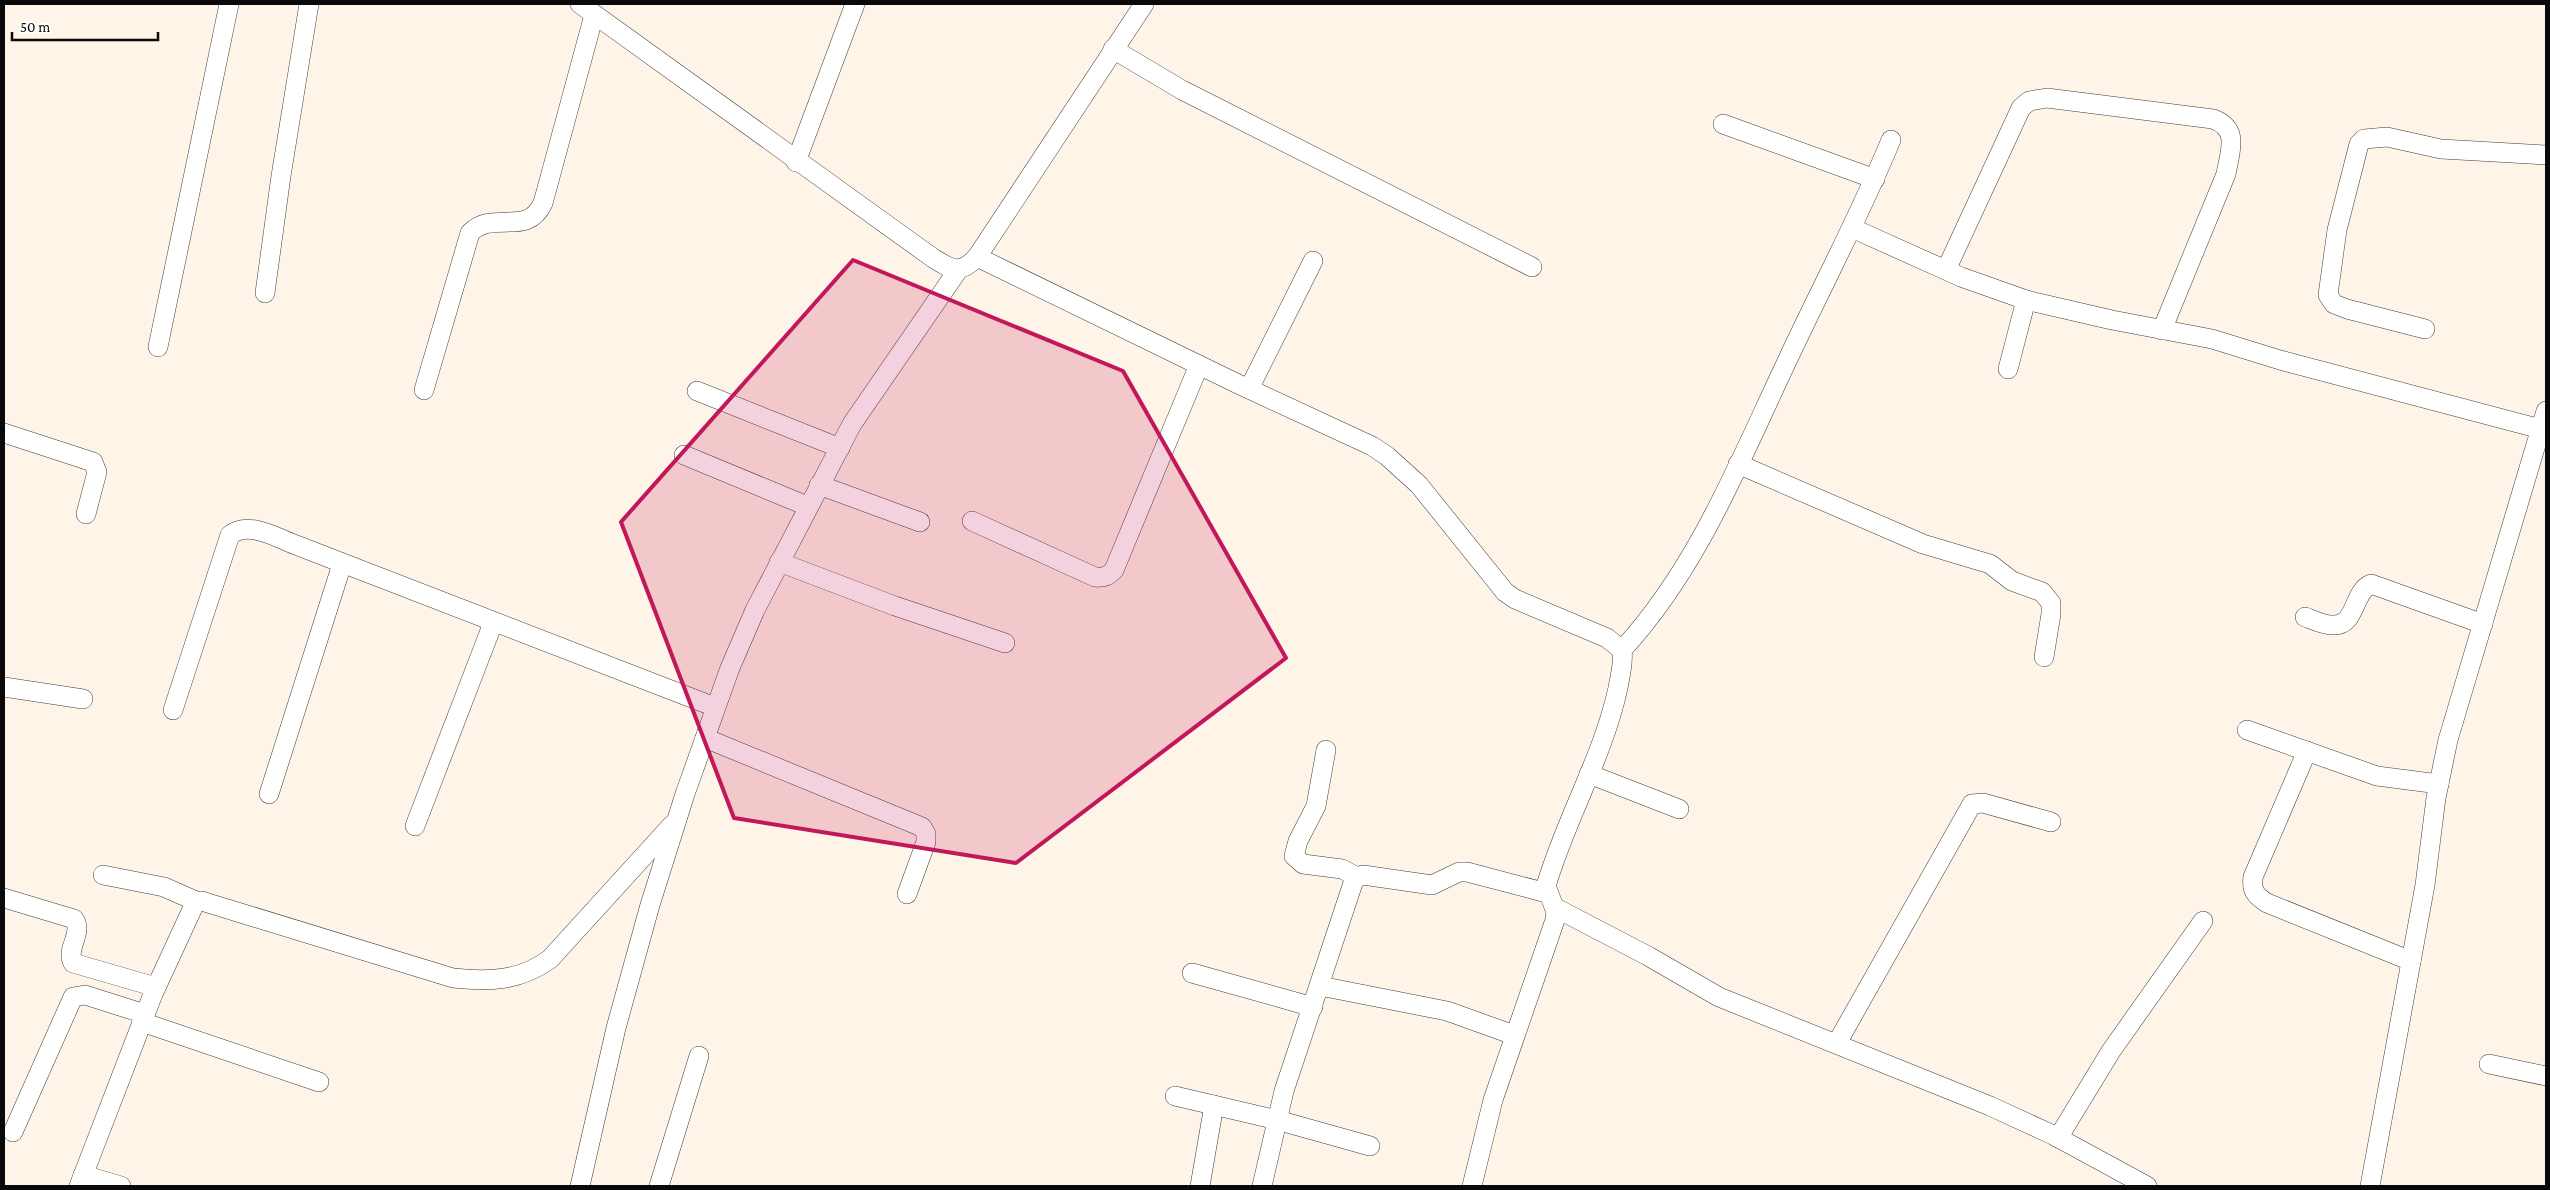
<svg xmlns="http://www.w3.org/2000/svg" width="2550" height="1190" font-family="'Crimson Pro',serif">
	<rect width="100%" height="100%" fill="#fef4e7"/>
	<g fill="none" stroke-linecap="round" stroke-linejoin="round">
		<g stroke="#3d3d3d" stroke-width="20">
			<g id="street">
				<path d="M580 4 933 258C952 270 960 275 977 257L1144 4"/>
				<polyline points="1113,49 1182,90 1532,267"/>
				<polyline points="1723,124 1875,179"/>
				<polyline points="796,162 855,4"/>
				<polyline points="1852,228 1961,277 2026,300 2112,320 2212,339 2280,360 2541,429"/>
				<path d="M977 257 1236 383 1372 446 1387 456 1419 485 1505 592 1515 599 1607 638 1622 650C1624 663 1620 675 1618 688 1603 757 1566 818 1546 886L1556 912 1555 920 1493 1100 1472 1186"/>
				<path d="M1946 270 2021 108 2029 101 2047 98 2213 119C2240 129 2230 151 2226 174L2162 330"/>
				<polyline points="265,293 281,176 309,4"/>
				<polyline points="2425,329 2347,309 2334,304 2328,295 2337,230 2359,144 2364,139 2387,137 2441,149 2546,155"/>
				<polyline points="158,347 229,4"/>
				<polyline points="2008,369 2026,300"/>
				<polyline points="1249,389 1313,261"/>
				<path d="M424 390 470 233C493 209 527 238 543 203L594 15"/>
				<polyline points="697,391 840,448"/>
				<polyline points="4,433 93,462 97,472 86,514"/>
				<polyline points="684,455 807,506"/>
				<polyline points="1738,464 1923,544 1990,564 2012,581 2042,592 2051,603 2051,614 2044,657"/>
				<polyline points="819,485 920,522"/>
				<path d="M972 521 1095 577C1104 578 1108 576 1114 570L1199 365"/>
				<polyline points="779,562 895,606 1005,643"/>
				<path d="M2305 617C2313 620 2323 625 2332 625 2357 627 2352 592 2371 584L2483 624"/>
				<path d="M1622 650C1698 568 1740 460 1788 359 1822 286 1860 215 1891 140"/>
				<polyline points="4,687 83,699"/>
				<path d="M173 710 230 535C249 520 277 538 296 545L715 707"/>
				<polyline points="2247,730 2377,776 2439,784"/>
				<polyline points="705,738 922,827 926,834 926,842 907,894"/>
				<polyline points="1326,750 1316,806 1298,841 1294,856 1303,864 1342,869 1357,877"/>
				<path d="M2307 751 2253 877C2251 891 2256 896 2267 903L2411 961"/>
				<polyline points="1589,774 1679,809"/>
				<polyline points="269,794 342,564"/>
				<polyline points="415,826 493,623"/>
				<polyline points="103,875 164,887 198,902"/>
				<path d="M4 898 74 919C84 933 65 949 73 963L156 987"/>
				<polyline points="1554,907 1648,956 1719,997 1990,1106 2053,1135 2147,1186"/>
				<polyline points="1192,973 1313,1007"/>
				<polyline points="1320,986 1447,1011 1514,1035"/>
				<polyline points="142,1022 319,1082"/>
				<polyline points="1837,1043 1972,804 1983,803 2051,822"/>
				<polyline points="2489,1064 2546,1076"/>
				<polyline points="1175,1096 1277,1120 1370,1146"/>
				<polyline points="13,1132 73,997 85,995 145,1014"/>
				<polyline points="2058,1138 2111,1051 2203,921"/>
				<polyline points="83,1175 121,1186"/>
				<path d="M79 1186 153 994 195 903 202 901 208 903 453 978C489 982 520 981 550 959L672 825"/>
				<polyline points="580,1186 616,1028 650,905 685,794 730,668 755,610 852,424 958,270"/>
				<polyline points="659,1186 699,1056"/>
				<polyline points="1200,1186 1214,1105"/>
				<polyline points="1262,1186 1284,1091 1353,883 1357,877 1363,875 1432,885 1459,872 1467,872 1547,893"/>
				<polyline points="2370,1186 2425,885 2436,798 2448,740 2546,411"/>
			</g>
		</g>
		<use href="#street" stroke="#fff" stroke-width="19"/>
	</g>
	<path fill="#c2185b" fill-opacity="0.2" stroke="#c2185b" stroke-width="4" stroke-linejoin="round" d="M853 260 1123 371 1286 658 1016 863 734 818 621 522Z"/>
	<rect width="2550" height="1190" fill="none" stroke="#0a0a0a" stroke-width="10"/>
	<path d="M12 32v8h146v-8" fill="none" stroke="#0a0a0a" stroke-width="2.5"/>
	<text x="20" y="32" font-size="15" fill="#0a0a0a" stroke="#ffffff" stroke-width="4" paint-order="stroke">50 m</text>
</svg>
